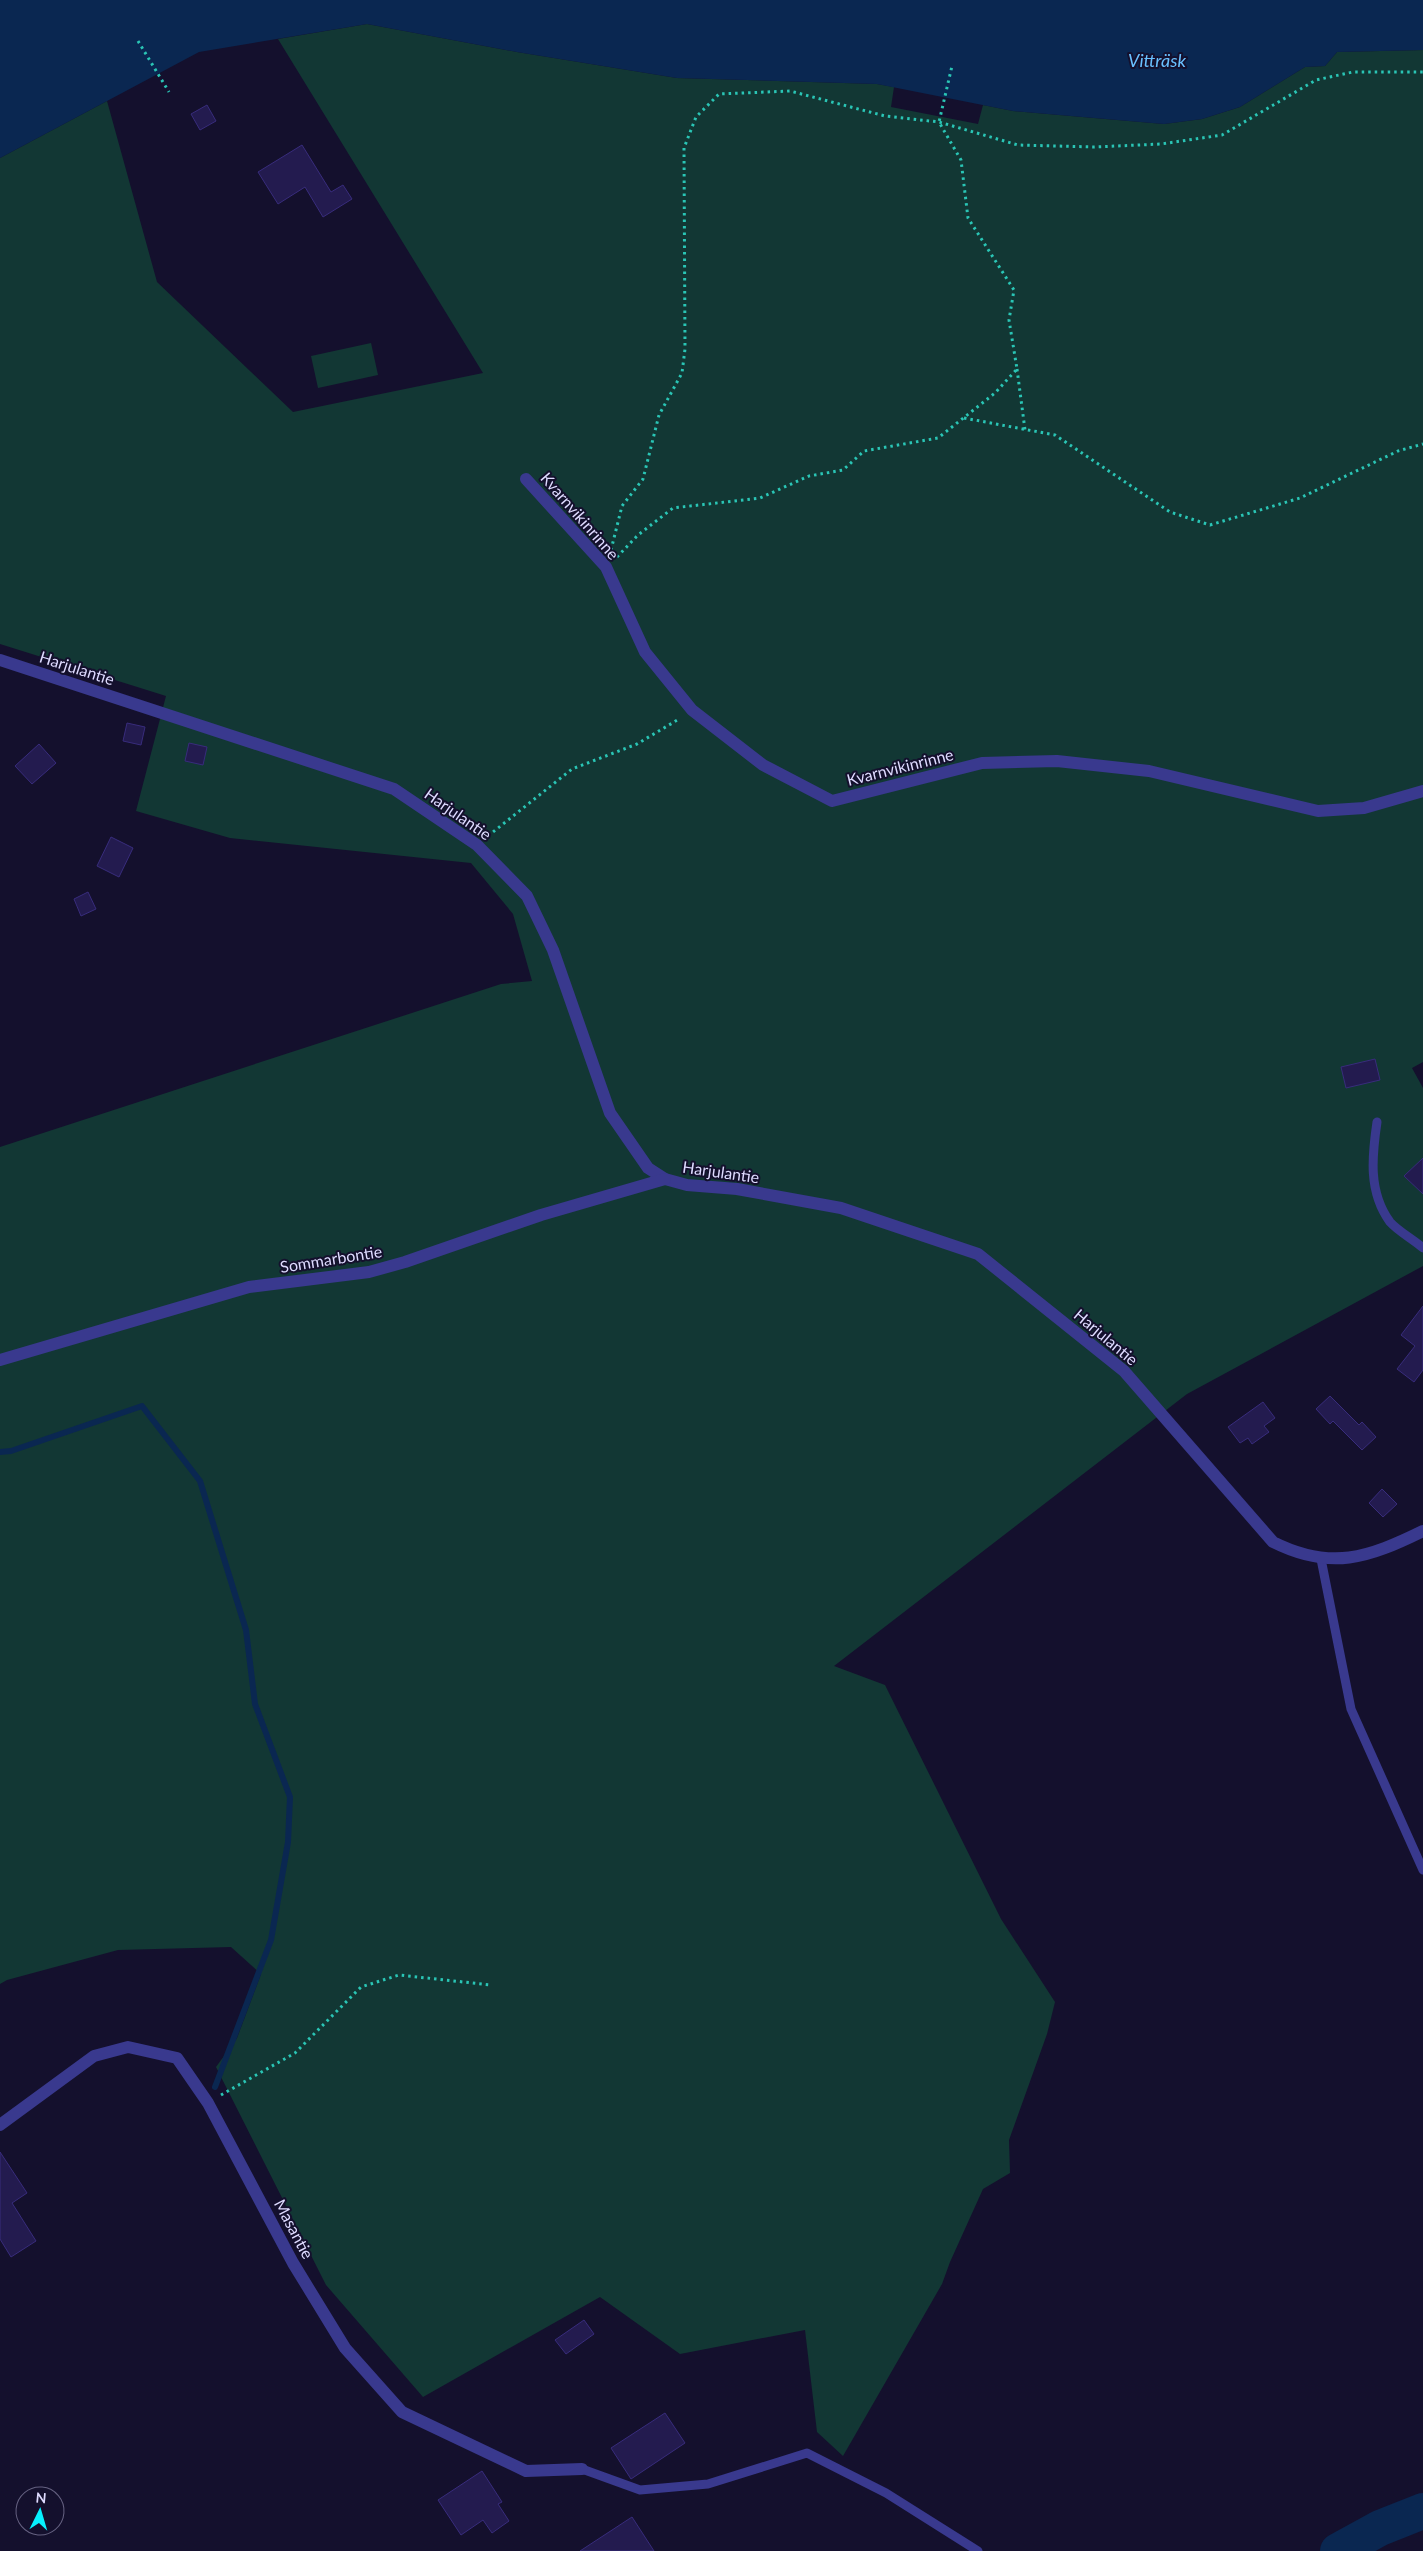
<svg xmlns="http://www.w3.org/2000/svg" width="1423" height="2551" font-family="Lato,sans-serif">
	<rect width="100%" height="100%" fill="#14102d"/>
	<g fill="#123734">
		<polygon points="367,24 517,52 677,78 877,84 894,87 891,107 978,124 983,105 1013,111 1164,124 1202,119 1240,107 1305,67 1325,66 1337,52 1423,50 1423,1062 1412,1068 1423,1088 1423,1266 1187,1394 834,1666 885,1685 1001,1919 1055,2002 1047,2034 1009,2140 1010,2173 983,2189 950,2262 942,2284 843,2456 817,2432 805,2330 680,2354 600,2297 423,2397 326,2285 216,2067 237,2038 261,1974 231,1947 118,1950 7,1980 0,1984 0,1147 501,984 532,981 513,914 471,863 230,838 136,811 166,696 0,644 0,158 107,101 157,282 293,412 483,373 278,39"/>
		<polygon points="371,343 378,375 318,388 311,356"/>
	</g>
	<polygon fill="#0a2751" points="0,0 1423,0 1423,50 1337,52 1325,66 1305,67 1240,107 1202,119 1164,124 1013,111 877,84 677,78 517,52 367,24 199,52 0,158"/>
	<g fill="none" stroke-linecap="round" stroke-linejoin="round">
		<polyline stroke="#0a2751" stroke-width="6" points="0,1452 11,1451 142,1406 200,1481 246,1630 255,1704 290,1797 288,1842 271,1940 215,2087"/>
		<polyline stroke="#0a2751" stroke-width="36" points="1338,2551 1380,2528 1423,2511"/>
	</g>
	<g fill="#231b4f" stroke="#382c7c">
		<polygon points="207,105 216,121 200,130 191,114"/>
		<polygon points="302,145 331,192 343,185 352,199 323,217 305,187 278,204 258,172"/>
		<polygon points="127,723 145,727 141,745 123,741"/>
		<polygon points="189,743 207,747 203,765 185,761"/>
		<polygon points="39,744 56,763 32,784 15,766"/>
		<polygon points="111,837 133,848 119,877 97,866"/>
		<polygon points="88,892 96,909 81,916 74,899"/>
		<polygon points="1375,1059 1380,1080 1346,1088 1341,1067"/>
		<polygon points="1423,1158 1423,1194 1404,1176"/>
		<polygon points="1423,1306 1423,1370 1414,1382 1397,1369 1415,1346 1401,1335"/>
		<polygon points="1330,1396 1359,1425 1362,1422 1376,1437 1362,1450 1333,1421 1330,1424 1316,1409"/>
		<polygon points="1263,1402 1275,1418 1264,1426 1269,1432 1252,1444 1248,1438 1240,1443 1228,1427"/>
		<polygon points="1382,1489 1397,1504 1383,1517 1369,1503"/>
		<polygon points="0,2152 27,2193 12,2203 36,2241 11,2257 0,2239"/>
		<polygon points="584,2320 594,2334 566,2354 555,2340"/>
		<polygon points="665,2413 685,2443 631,2479 611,2448"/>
		<polygon points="482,2471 502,2502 498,2504 509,2521 492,2533 483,2520 461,2535 438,2500"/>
		<polygon points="632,2517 654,2551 580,2551"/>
	</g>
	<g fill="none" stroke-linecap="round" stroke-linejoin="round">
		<g stroke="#2ac5b5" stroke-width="3" stroke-dasharray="2.5 4" stroke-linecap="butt">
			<polyline points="138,41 169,92"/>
			<polyline points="1017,369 1025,430"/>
			<polyline points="964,418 1055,435 1170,512 1210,525 1300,498 1398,451 1423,444"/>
			<polyline points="611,550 622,506 643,479 659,415 682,373 685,349 684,148 696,117 719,94 790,91 885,116 939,122 1018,145 1094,147 1161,144 1222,135 1316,80 1353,72 1423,72"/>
			<polyline points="617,557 638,535 673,508 760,498 809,476 843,470 864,451 938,438 995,393 1017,369 1009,320 1014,290 968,218 961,160 939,122 952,66"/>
			<polyline points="488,836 572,769 637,744 679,719"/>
			<polyline points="221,2095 295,2053 361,1987 399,1975 491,1985"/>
		</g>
		<g stroke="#39398e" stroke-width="9">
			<path d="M1377 1122C1372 1156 1368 1192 1390 1222 1399 1232 1413 1239 1423 1248"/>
			<polyline points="1321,1559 1351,1709 1423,1870"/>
			<polyline points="582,2469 640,2490 708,2484 807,2453 886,2493 978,2551"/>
		</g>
		<g stroke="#39398e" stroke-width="12">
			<polyline points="526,479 606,567 645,652 692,710 763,765 832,801 982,763 1057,761 1149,771 1318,811 1364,808 1423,791"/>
			<path d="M0 660 394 789 477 845 527 896 553 950 610 1113 648 1168 665 1179 687 1185 737 1189 841 1208 978 1254 1124 1371 1273 1542C1331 1571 1368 1558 1423 1531"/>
			<polyline points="0,1360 249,1287 369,1272 405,1262 541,1215 665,1179"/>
			<polyline points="0,2125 94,2056 128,2047 177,2058 208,2103 293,2263 345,2348 402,2412 526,2471 582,2469"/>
		</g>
	</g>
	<g text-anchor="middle" stroke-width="4" stroke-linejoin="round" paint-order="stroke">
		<g font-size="16" fill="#dedbff" stroke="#14102d">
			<text transform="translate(580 516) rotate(49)" y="6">Kvarnvikinrinne</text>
			<text transform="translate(77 668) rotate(18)" y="6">Harjulantie</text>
			<text transform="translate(900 767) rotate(-14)" y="6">Kvarnvikinrinne</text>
			<text transform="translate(458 814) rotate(35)" y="6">Harjulantie</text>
			<text transform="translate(721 1172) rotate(8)" y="6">Harjulantie</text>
			<text transform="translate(331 1259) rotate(-9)" y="6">Sommarbontie</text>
			<text transform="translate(1106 1337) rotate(40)" y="6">Harjulantie</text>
			<text transform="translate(294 2229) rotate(62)" y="6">Masantie</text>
		</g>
		<g font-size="18" font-style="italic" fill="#69c0ff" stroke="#14102d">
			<text x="1157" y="67">Vitträsk</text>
		</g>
	</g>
	<g transform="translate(40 2511) rotate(5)"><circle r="24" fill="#14102d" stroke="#656181"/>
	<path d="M0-4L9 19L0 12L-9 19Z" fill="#07f0ff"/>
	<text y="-8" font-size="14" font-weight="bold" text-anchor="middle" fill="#dedbff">N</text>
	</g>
</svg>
